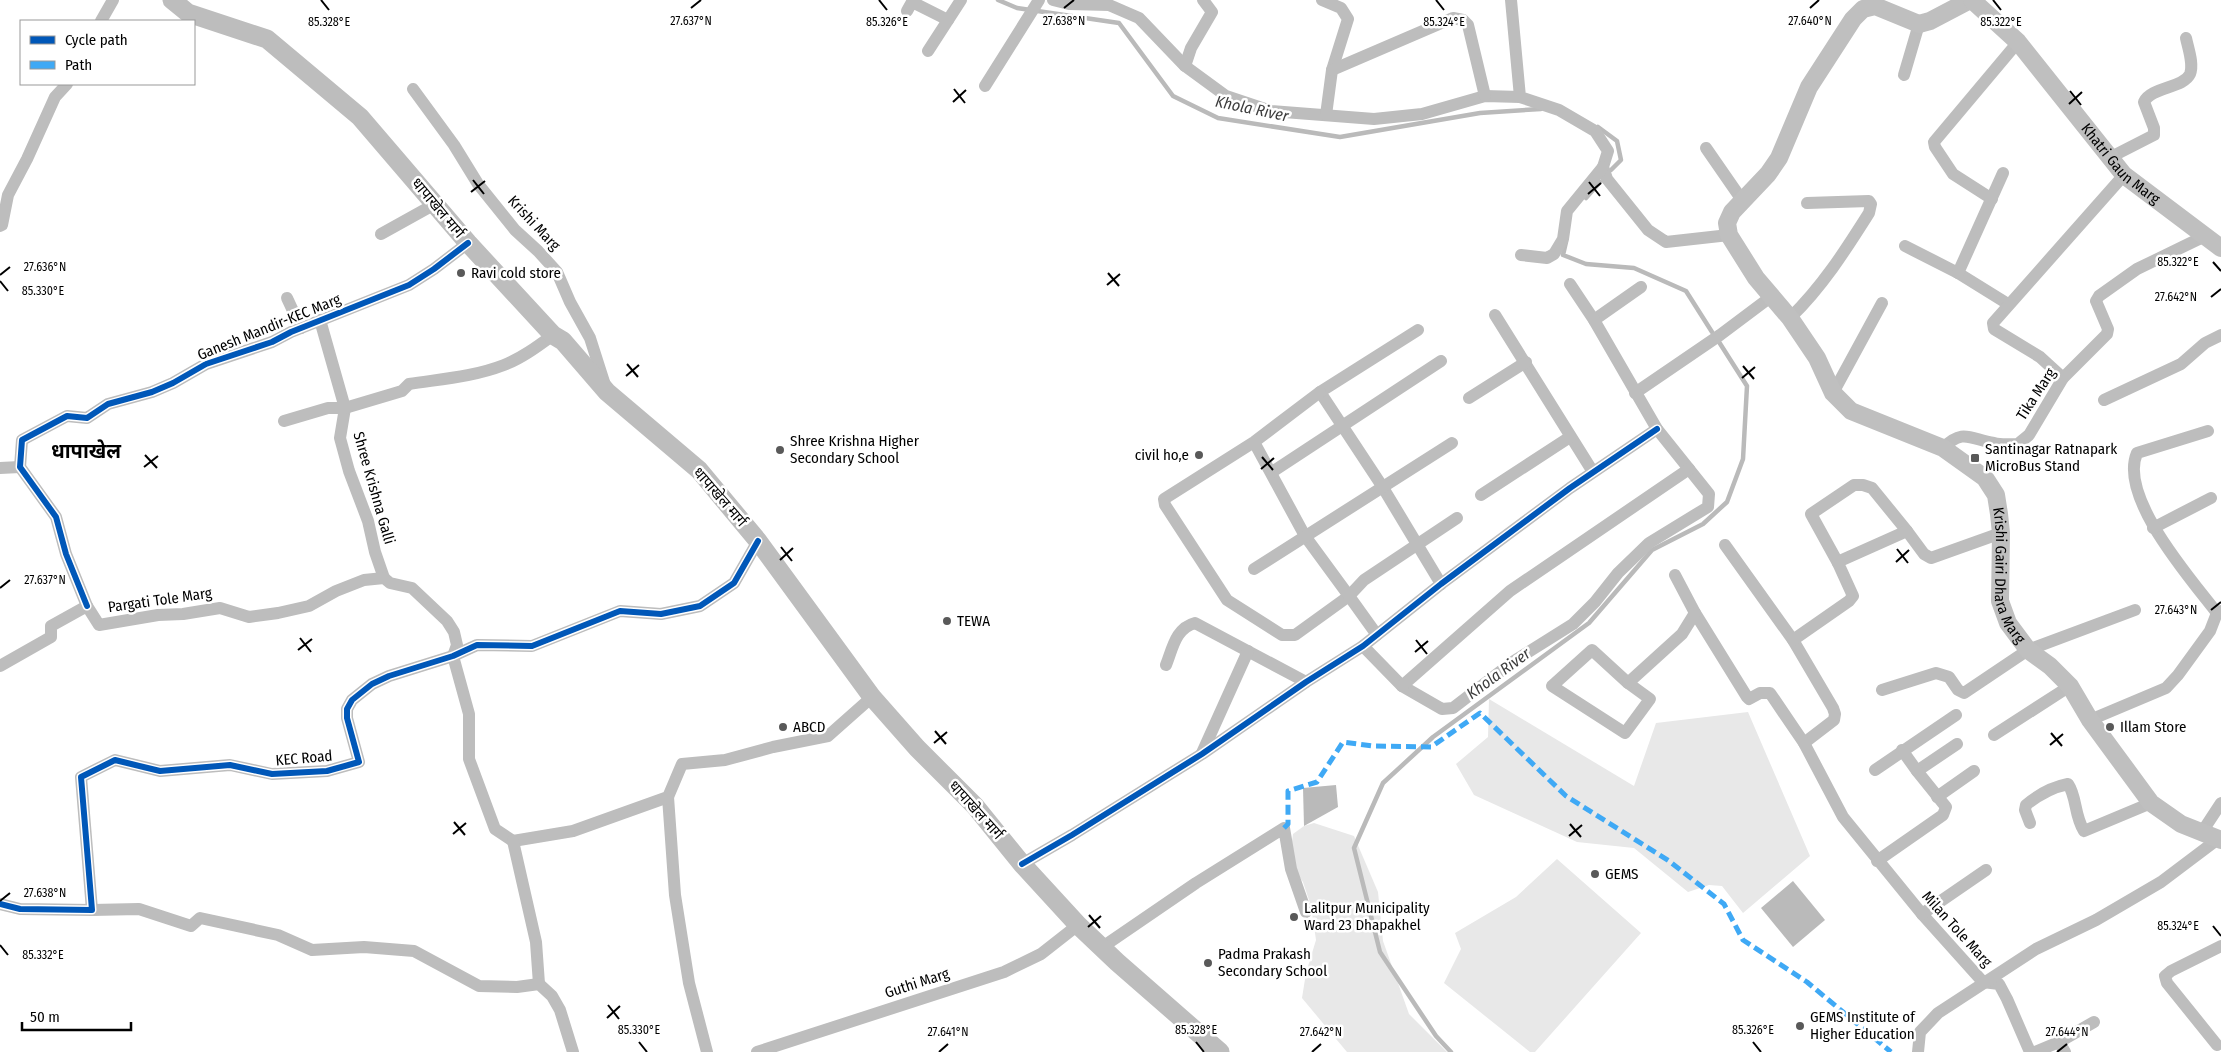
<svg xmlns="http://www.w3.org/2000/svg" width="2221" height="1052" font-family="'Fira Sans Condensed','Noto Sans Devanagari',sans-serif">
	<rect width="100%" height="100%" fill="#fff"/>
	<g fill="#e8e8e8">
		<polygon points="1489,699 1634,786 1656,723 1748,712 1810,856 1743,913 1722,886 1709,885 1688,892 1634,848 1577,842 1474,795 1456,764 1488,737"/>
		<polygon points="1314,823 1354,836 1378,892 1383,941 1409,1014 1447,1052 1347,1052 1302,998 1306,973 1316,940 1311,906 1303,882 1289,862 1293,834 1304,826"/>
		<polygon points="1557,859 1641,933 1535,1052 1530,1052 1444,983 1461,949 1455,933 1516,897"/>
	</g>
	<g fill="#bababa">
		<polygon points="1336,785 1338,807 1304,826 1303,788"/>
		<polygon points="1793,881 1825,920 1793,947 1761,908"/>
	</g>
	<g fill="none" stroke-linecap="round" stroke-linejoin="round">
		<g stroke="#bababa" stroke-width="4.5">
			<polyline points="998,0 1017,8 1119,23 1173,96 1218,118 1340,137 1480,113 1541,109"/>
			<polyline points="1598,127 1617,141 1621,160 1611,170"/>
			<polyline points="1586,198 1600,182"/>
			<polyline points="1566,242 1563,255 1586,264 1634,268 1686,291 1712,332"/>
			<polyline points="1451,1052 1436,1036 1380,952 1354,848 1383,783 1433,737 1589,623 1652,550 1703,524 1727,502 1743,459 1747,386 1719,342"/>
		</g>
		<g stroke="#bdbdbd" stroke-width="12">
			<polyline points="1053,0 1069,4 1109,5 1139,18 1185,66 1226,96 1271,111 1374,119 1422,114 1485,96 1520,97"/>
			<polyline points="1322,0 1341,8 1348,19 1332,70 1326,115"/>
			<polyline points="1511,0 1520,97 1559,110 1595,131 1608,151 1603,167 1607,179 1648,230 1666,242 1729,235"/>
			<polyline points="907,11 912,2 948,20"/>
			<polyline points="101,21 113,0"/>
			<polyline points="928,51 961,0"/>
			<polyline points="1185,66 1191,48 1212,12 1203,0"/>
			<polyline points="1332,70 1453,18 1463,20 1468,25 1485,96"/>
			<polyline points="1904,75 1919,24"/>
			<polyline points="985,86 1039,0"/>
			<polyline points="413,89 454,145 478,184 515,230 538,251 557,272 570,302 590,338 605,385"/>
			<polyline points="1706,148 1742,200"/>
			<path d="M2109 158 2154 135V128L2144 102C2151 87 2184 88 2190 74 2194 64 2188 48 2186 38"/>
			<polyline points="1992,199 1953,174 1935,147 1934,142 2018,42"/>
			<polyline points="0,226 2,225 8,195 27,159 55,97 67,84"/>
			<polyline points="381,234 435,204"/>
			<polyline points="1905,246 1958,273 2008,304"/>
			<polyline points="1521,255 1547,258 1554,254 1563,239 1567,211 1603,167"/>
			<polyline points="1958,273 2003,173"/>
			<polyline points="287,298 301,328"/>
			<polyline points="1495,315 1593,472"/>
			<path d="M1790 318C1822 287 1845 251 1869 213L1871 204 1869 201 1807 203"/>
			<polyline points="320,320 345,408 340,438 349,471 368,521 375,552 384,578"/>
			<polyline points="1594,320 1641,287"/>
			<polyline points="1418,330 1320,392 1382,486 1441,584"/>
			<polyline points="2063,378 2040,357 1994,329 1993,323 2124,175"/>
			<polyline points="1635,393 1720,335 1772,296"/>
			<polyline points="1833,393 1882,303"/>
			<polyline points="1469,398 1526,362"/>
			<polyline points="2104,400 2181,364 2205,343 2221,335"/>
			<path d="M284 421 328 408H345L392 394 402 391 409 384C441 379 473 377 504 365 522 358 538 346 553 335"/>
			<path d="M2208 431 2137 453C2118 497 2191 579 2217 613"/>
			<polyline points="1254,442 1305,536 1349,596 1295,635 1282,635 1227,600 1165,505 1164,499 1254,442 1320,392"/>
			<path d="M1943 448C1963 428 1970 439 1994 443 2001 445 2010 444 2018 444L2029 435 2063 378 2107 334 2108 329 2096 301 2099 296 2137 269 2205 236"/>
			<polyline points="0,468 20,467"/>
			<polyline points="1272,472 1441,361"/>
			<polyline points="1481,495 1570,437"/>
			<polyline points="2153,528 2211,498"/>
			<polyline points="1725,545 1793,640 1833,708 1835,714 1834,720 1804,743"/>
			<polyline points="1838,563 1811,514 1854,485 1863,485 1872,488 1907,531"/>
			<polyline points="1254,569 1452,443"/>
			<polyline points="1675,575 1695,613 1747,697 1749,699 1760,693 1770,693 1804,743 1843,817 1922,914 1983,982"/>
			<polyline points="87,606 66,554 56,517 20,467 22,440 67,416 87,418 108,404 152,392 173,383 206,364 272,342 291,332 409,285 434,269 468,243"/>
			<polyline points="1377,635 1349,596 1364,580 1457,518"/>
			<polyline points="1793,640 1849,601 1853,596 1838,563 1842,560 1907,531 1924,554 1931,558 2001,533"/>
			<polyline points="1363,646 1402,686 1442,709 1453,708 1514,661 1573,624 1595,602 1618,573 1649,543 1708,507 1709,494 1657,429 1594,320 1570,284"/>
			<polygon points="1592,650 1628,683 1650,699 1625,733 1552,686"/>
			<path d="M1166 665C1173 647 1176 628 1195 623L1306 682"/>
			<polyline points="0,666 51,637 51,626 87,606 99,625 158,615 183,614 220,608 249,617 278,613 309,606 336,591 364,580 384,578 390,583 412,588 447,621 454,632 457,645 453,656 469,714 469,759 495,829 513,841"/>
			<polyline points="1628,683 1682,634 1695,613"/>
			<polyline points="1402,686 1510,591 1689,469"/>
			<polyline points="1882,690 1936,673 1949,677 1958,690 1964,693 2028,650 2135,610"/>
			<polyline points="2090,720 2166,688 2178,675 2210,631 2217,613 2221,611"/>
			<polyline points="1994,735 2070,686"/>
			<polyline points="1202,753 1248,651"/>
			<polyline points="1875,770 1956,715"/>
			<polyline points="1917,771 1957,744"/>
			<polyline points="668,797 675,895 689,983 707,1052"/>
			<polyline points="1937,797 1974,771"/>
			<path d="M2030 823 2025 810 2026 805C2038 795 2053 787 2068 784 2077 797 2074 815 2084 831L2151 803"/>
			<polyline points="2202,832 2221,803"/>
			<polyline points="513,841 573,831 668,797 682,764 725,760 773,747 828,736 872,697"/>
			<polyline points="513,841 536,942 539,984"/>
			<polyline points="1877,861 1943,815 1946,807 1917,771 1902,750"/>
			<polyline points="1022,864 1072,835 1202,754 1306,682 1363,646 1441,584 1570,488 1657,429"/>
			<polyline points="0,904 20,909 92,910 81,777 115,760 160,771 230,765 272,774 327,771 359,762 347,718 347,709 352,700 372,684 389,676 453,656 477,645 532,646 620,611 661,614 700,606 734,583 758,541"/>
			<polyline points="92,910 139,909 191,926 200,918 278,935 312,950 364,947 414,951 479,986 517,987 539,984 552,996 560,1010 573,1052"/>
			<polyline points="1922,914 1986,870"/>
			<polyline points="1101,948 1196,883 1284,828 1291,869 1306,912"/>
			<polyline points="1983,982 1999,984 2007,999 2030,1052"/>
			<polyline points="2059,1042 2094,1022"/>
			<polyline points="2217,1045 2167,983 2165,976 2171,971 2221,946"/>
			<polyline points="757,1052 1004,972 1041,954 1078,925"/>
			<polyline points="1918,1052 1920,1032 1938,1013 2036,949 2096,920 2161,882 2218,839"/>
			<polyline points="2035,1052 2059,1042 2065,1052"/>
		</g>
		<g stroke="#bfbfbf" stroke-width="18">
			<path id="s1" d="M1970 0 1930 21 1919 24 1875 6 1863 9 1853 19 1809 87 1779 158 1768 174 1732 212 1727 223 1729 235 1756 278 1790 318 1817 358 1833 393 1851 411 1943 448 1985 478 1996 495 1999 514 2001 533 2000 601 2008 623 2028 650 2050 666 2070 686 2090 720 2151 803 2181 824 2221 840"/>
			<path id="s2" d="M1972 0 2018 42 2124 175 2221 248"/>
		</g>
		<polyline stroke="#bdbdbd" stroke-width="19" points="172,0 188,13 267,39 360,117 468,243 553,335 563,341 607,392 699,470 758,541 872,697 917,748 975,806 1022,864 1078,925 1117,962 1220,1052"/>
		<polyline stroke="#3fa9f5" stroke-width="5" stroke-dasharray="10 5" stroke-linecap="butt" points="1284,828 1288,824 1288,791 1317,782 1343,742 1373,746 1431,747 1480,713 1566,796 1669,861 1724,904 1743,940 1807,982 1891,1052"/>
		<g stroke="#fff" stroke-width="9">
			<g id="cycleway">
				<polyline points="87,606 66,554 56,517 20,467 22,440 67,416 87,418 108,404 152,392 173,383 206,364 272,342 291,332 409,285 434,269 468,243"/>
				<polyline points="1022,864 1072,835 1202,754 1306,682 1363,646 1441,584 1570,488 1657,429"/>
				<polyline points="0,904 20,909 92,910 81,777 115,760 160,771 230,765 272,774 327,771 359,762 347,718 347,709 352,700 372,684 389,676 453,656 477,645 532,646 620,611 661,614 700,606 734,583 758,541"/>
			</g>
		</g>
		<use href="#cycleway" stroke="#0057b8" stroke-width="6"/>
	</g>
	<path fill="none" stroke="#000" stroke-width="2" d="M321 0 329 10M879 0 887 10M1436 0 1444 10M1993 0 2001 10M691 8 701 0M1064 8 1074 0M1810 8 1819 0M954 89 965 103M2070 91 2081 105M953 102 966 90M2069 104 2082 92M473 180 484 194M1589 182 1600 196M471 192 485 181M1588 194 1601 183M2213 262 2221 271M1108 273 1119 286M0 275 10 267M0 281 8 291M1107 285 1120 274M2211 297 2221 289M627 364 638 377M1743 366 1754 379M626 376 639 365M1742 378 1755 367M145 455 157 468M1262 457 1273 470M144 467 158 456M1261 469 1274 458M781 547 792 561M1897 549 1908 563M780 560 793 548M1896 562 1909 550M0 588 10 580M2211 610 2221 602M300 638 311 652M1416 640 1427 654M298 650 312 639M1415 652 1428 641M935 731 946 744M2051 733 2062 746M934 743 947 732M2050 745 2063 734M454 822 465 835M1570 824 1581 837M453 834 466 823M1569 836 1582 825M0 901 10 893M1089 915 1100 928M2213 926 2221 936M1088 927 1101 916M0 945 8 955M608 1005 619 1019M607 1018 620 1006M639 1042 647 1052M1196 1042 1204 1052M1753 1042 1761 1052M939 1052 948 1044M1312 1052 1321 1044M2057 1052 2067 1044"/>
	<g fill="#595959" stroke="#fff" stroke-width="2">
		<circle cx="461" cy="273" r="5"/>
		<circle cx="780" cy="450" r="5"/>
		<circle cx="1199" cy="455" r="5"/>
		<rect x="1970" y="453" width="10" height="10" rx="2.5"/>
		<circle cx="947" cy="621" r="5"/>
		<circle cx="783" cy="727" r="5"/>
		<circle cx="2110" cy="727" r="5"/>
		<circle cx="1595" cy="874" r="5"/>
		<circle cx="1294" cy="917" r="5"/>
		<circle cx="1208" cy="963" r="5"/>
		<circle cx="1800" cy="1026" r="5"/>
	</g>
	<g text-anchor="middle" stroke-width="5" stroke-linejoin="round" paint-order="stroke">
		<g font-size="15" fill="#000" stroke="#fff">
			<text dy="5" stroke="none"><textPath href="#s2" startOffset="222">Khatri Gaun Marg</textPath></text>
			<text transform="translate(438 208) rotate(50)" y="5">धापाखेल मार्ग</text>
			<text transform="translate(534 223) rotate(47)" y="5">Krishi Marg</text>
			<text transform="translate(269 327) rotate(-22)" y="5">Ganesh Mandir-KEC Marg</text>
			<text transform="translate(2036 394) rotate(-57)" y="5">Tika Marg</text>
			<text transform="translate(374 488) rotate(74)" y="5">Shree Krishna Galli</text>
			<text transform="translate(720 497) rotate(49)" y="5">धापाखेल मार्ग</text>
			<text dy="5" stroke="none"><textPath href="#s1" startOffset="854">Krishi Gairi Dhara Marg</textPath></text>
			<text transform="translate(160 600) rotate(-8)" y="5">Pargati Tole Marg</text>
			<text transform="translate(304 758) rotate(-5)" y="5">KEC Road</text>
			<text transform="translate(976 810) rotate(48)" y="5">धापाखेल मार्ग</text>
			<text transform="translate(1957 929) rotate(48)" y="5">Milan Tole Marg</text>
			<text transform="translate(917 983) rotate(-18)" y="5">Guthi Marg</text>
		</g>
		<g font-size="15" fill="#000" stroke="#fff" text-anchor="start">
			<text x="471" y="278">Ravi cold store</text>
			<text x="790" y="446">Shree Krishna Higher<tspan x="790" dy="17">Secondary School</tspan></text>
			<text x="1985" y="454">Santinagar Ratnapark<tspan x="1985" dy="17">MicroBus Stand</tspan></text>
			<text x="1189" y="460" text-anchor="end">civil ho,e</text>
			<text x="957" y="626">TEWA</text>
			<text x="793" y="732">ABCD</text>
			<text x="2120" y="732">Illam Store</text>
			<text x="1605" y="879">GEMS</text>
			<text x="1304" y="913">Lalitpur Municipality<tspan x="1304" dy="17">Ward 23 Dhapakhel</tspan></text>
			<text x="1218" y="959">Padma Prakash<tspan x="1218" dy="17">Secondary School</tspan></text>
			<text x="1810" y="1022">GEMS Institute of<tspan x="1810" dy="17">Higher Education</tspan></text>
		</g>
		<g font-size="16" font-style="italic" fill="#3d3d3d" stroke="#fff">
			<text transform="translate(1252 108) rotate(12)" y="6">Khola River</text>
			<text transform="translate(1498 673) rotate(-36)" y="6">Khola River</text>
		</g>
		<g font-size="20" font-weight="bold" fill="#000" stroke="#fff">
			<text x="86" y="458">धापाखेल</text>
		</g>
	</g>
	<g font-size="12" text-anchor="middle" fill="#000" stroke="#fff" stroke-width="5" stroke-linejoin="round" paint-order="stroke">
		<text x="1810" y="25">27.640°N</text>
		<text x="691" y="25">27.637°N</text>
		<text x="1064" y="25">27.638°N</text>
		<text x="329" y="26">85.328°E</text>
		<text x="887" y="26">85.326°E</text>
		<text x="1444" y="26">85.324°E</text>
		<text x="2001" y="26">85.322°E</text>
		<text x="2178" y="266">85.322°E</text>
		<text x="45" y="271">27.636°N</text>
		<text x="43" y="295">85.330°E</text>
		<text x="2176" y="301">27.642°N</text>
		<text x="45" y="584">27.637°N</text>
		<text x="2176" y="614">27.643°N</text>
		<text x="45" y="897">27.638°N</text>
		<text x="2178" y="930">85.324°E</text>
		<text x="43" y="959">85.332°E</text>
		<text x="639" y="1034">85.330°E</text>
		<text x="1196" y="1034">85.328°E</text>
		<text x="1753" y="1034">85.326°E</text>
		<text x="948" y="1036">27.641°N</text>
		<text x="1321" y="1036">27.642°N</text>
		<text x="2067" y="1036">27.644°N</text>
	</g>
	<rect x="20" y="20" width="175" height="65" fill="#ffffff" stroke="#999999"/>
	<rect x="30" y="36" width="25" height="8" fill="#0057b8" stroke="#999999"/>
	<text x="65" y="45" font-size="15" fill="#000000">Cycle path</text>
	<rect x="30" y="61" width="25" height="8" fill="#3fa9f5" stroke="#999999"/>
	<text x="65" y="70" font-size="15" fill="#000000">Path</text>
	<path d="M22 1022v8h109v-8" fill="none" stroke="#000000" stroke-width="2.5"/>
	<text x="30" y="1022" font-size="15" fill="#000000" stroke="#ffffff" stroke-width="4" paint-order="stroke">50 m</text>
</svg>
